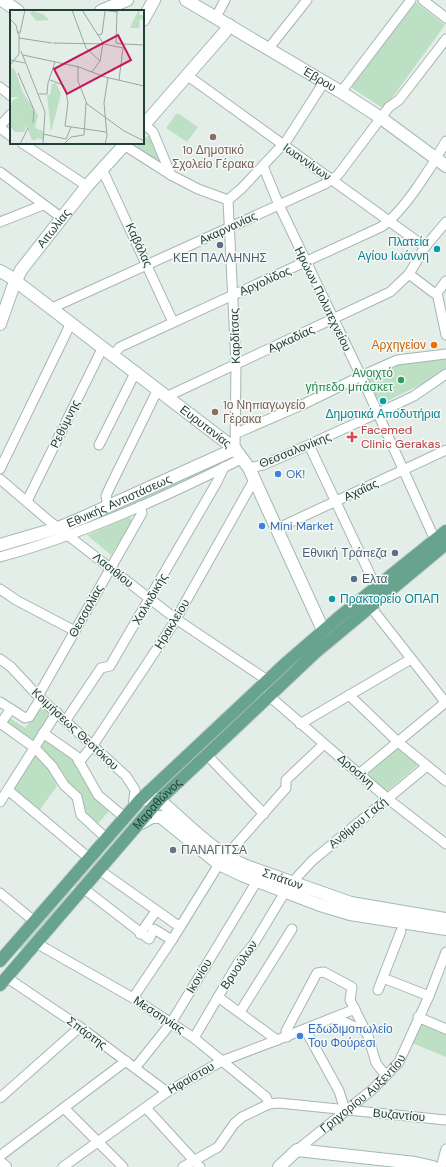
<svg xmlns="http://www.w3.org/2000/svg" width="446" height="1167" font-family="'DM Sans',sans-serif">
	<rect width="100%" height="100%" fill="#e4eee9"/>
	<g fill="#bddfc4">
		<polygon points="413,0 445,25 384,109 349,86"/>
		<polygon points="176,114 179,114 198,127 187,142 166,128"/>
		<polygon points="150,134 162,165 136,146 143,143 143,140"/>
		<polygon points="446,356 446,373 393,398 378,407 366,378 399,363"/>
		<polygon points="228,459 224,465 74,531 70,529"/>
		<polygon points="132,516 130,519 133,520 111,555 87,535"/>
		<polygon points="43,706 51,714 32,742 6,723 10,718 25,728"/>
		<path d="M44 738 74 761 95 798 109 811 97 825C88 818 81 812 82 799L72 789 38 746Z"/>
		<polygon points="398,748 418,765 386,792 366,774"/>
		<polygon points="36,754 50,770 57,786 39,811 13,789"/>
		<polygon points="146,806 75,887 73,885 141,809"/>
		<polygon points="70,889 72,891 22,950 20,948"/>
		<polygon points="421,1023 446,1034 446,1057 412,1043"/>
	</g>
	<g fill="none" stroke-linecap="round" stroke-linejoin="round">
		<g stroke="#a6b6b0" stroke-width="11">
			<g id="street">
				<polyline points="423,0 446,18"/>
				<polyline points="216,17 225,0"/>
				<polyline points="269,48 307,0"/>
				<polyline points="188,76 425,247"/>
				<polyline points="0,87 11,96"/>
				<polyline points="341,92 411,0"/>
				<polyline points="143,123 153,132 171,175 198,189 228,200"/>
				<polyline points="0,126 11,114"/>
				<polyline points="0,128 11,136"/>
				<polyline points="22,143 87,186"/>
				<polyline points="124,145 171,175"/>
				<polyline points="263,166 279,205 361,376 435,540"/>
				<polyline points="102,169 173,322"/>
				<polyline points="0,172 62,218"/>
				<polyline points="228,200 236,364 235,449"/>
				<polyline points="228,200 242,188 287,140 324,82"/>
				<polyline points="0,222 43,205"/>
				<polyline points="446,222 425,247 409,274 434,293 437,293 446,281"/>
				<polyline points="437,293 446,335"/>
				<polyline points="52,308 325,184 338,175 389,107 399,100 446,39"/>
				<path d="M114 354 120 347 381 227C403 213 433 165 446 141"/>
				<polyline points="168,396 390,292 409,274"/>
				<polyline points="237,433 304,404 361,376 397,360 446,354"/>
				<polyline points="99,445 136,371"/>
				<polyline points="309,445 376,587"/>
				<polyline points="249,468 263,465 293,452 376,414 414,396 446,374"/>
				<polyline points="0,469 71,323"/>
				<polyline points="0,479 48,520 176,619 267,680"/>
				<polyline points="27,501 103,347"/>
				<polyline points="108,507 106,496 109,489 158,389"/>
				<polyline points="276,529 446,450"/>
				<path d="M0 557C84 534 165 497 243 458"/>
				<polyline points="0,589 16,600 75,631"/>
				<polyline points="370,606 446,703"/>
				<polyline points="0,659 11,667 38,696 126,776 135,790 133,807"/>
				<polyline points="268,695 388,799 446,844"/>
				<polyline points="349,695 398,742 446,781"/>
				<polyline points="38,696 142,513 140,506"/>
				<polyline points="0,702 25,718 29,717 41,698"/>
				<polyline points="66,720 101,668 110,666 114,659 217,482 224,467"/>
				<polyline points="0,723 35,748 52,766 64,785 77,797 81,815 106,838"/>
				<polyline points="0,724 11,709"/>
				<polyline points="300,724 411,659"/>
				<polyline points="43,733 76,756 98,795 124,817"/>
				<polyline points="206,754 264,814"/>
				<polyline points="79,762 93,745 172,626 254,480"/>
				<polyline points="359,774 446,702"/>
				<polyline points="8,790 89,858"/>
				<polyline points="0,802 57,712"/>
				<polyline points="226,856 286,788 286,780 324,744"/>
				<polyline points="98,869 180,927"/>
				<polyline points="293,884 297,877 313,860 427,766"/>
				<polyline points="83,888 149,939 154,929 172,940"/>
				<polyline points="0,893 34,921"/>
				<polyline points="140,934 156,911"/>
				<polyline points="36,943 133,998 194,1038 266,1097 269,1104"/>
				<polyline points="6,977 80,1027 167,1092"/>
				<polyline points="383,978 429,996"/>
				<polyline points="378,990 401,931"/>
				<polyline points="218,997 277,1040"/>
				<polyline points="133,998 172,940 219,864"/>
				<polyline points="240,1012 292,929"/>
				<polyline points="418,1017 446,1029"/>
				<polyline points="335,1018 367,1032"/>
				<polyline points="305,1029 339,1091 345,1110"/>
				<polyline points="287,1037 286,1031 317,973 324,972 352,987 350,1000 368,1036 376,1063 386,1076"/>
				<polyline points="194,1038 238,963 253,945 285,892"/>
				<polyline points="135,1068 171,1023 257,881"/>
				<polyline points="0,1098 80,1027"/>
				<polyline points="64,1108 123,1167"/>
				<polyline points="146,1108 200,1167"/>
				<path id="s1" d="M297 1150 373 1089 399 1062 429 996 446 952"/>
				<polyline points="0,1156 126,1061"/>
				<polyline points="63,1167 167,1092 222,1061 277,1040 355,1009"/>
				<polyline points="183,1167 218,1147 234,1124 242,1117 269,1104 279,1103 446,1120"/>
				<polyline points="441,1167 446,1149"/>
			</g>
		</g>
		<g stroke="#a2b9b0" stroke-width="14">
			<g id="secondary">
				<polyline points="2,0 18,11"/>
				<path id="s2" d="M186 0 341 92 381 118 446 166"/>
				<polyline points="101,11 127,0"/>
				<polyline points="143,20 154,0"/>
				<polyline points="143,126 224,33 229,25"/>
				<path id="s3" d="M0 271 9 276 235 449 249 468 323 630 330 639"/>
				<path id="s4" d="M0 324 13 287 21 270 87 186 126 143"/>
				<path id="s5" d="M0 545 58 528 82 518 235 449"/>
				<path id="s6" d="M140 800 151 798 159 800C187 823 212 852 246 866L351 903 446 919"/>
				<polyline points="139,824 152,817 161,817 219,864 244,876 320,905 350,914 446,929"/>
				<polyline points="0,1163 5,1167"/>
				<polyline points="279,1167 297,1150 415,1163 433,1167"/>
			</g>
		</g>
		<g stroke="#c1cac7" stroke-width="14">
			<g id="primary">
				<polyline points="0,961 140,800 286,663 338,618 446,531"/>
				<path id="s7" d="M0 985 159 800 316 652 446 544"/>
			</g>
		</g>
		<use href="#street" stroke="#fff" stroke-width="9"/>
		<use href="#secondary" stroke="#fff" stroke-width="12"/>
		<use href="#primary" stroke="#68a390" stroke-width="12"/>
	</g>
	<g fill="#8d6e63" stroke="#f5faf7" stroke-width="1.5">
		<circle cx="213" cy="137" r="4"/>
		<circle cx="215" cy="412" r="4"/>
	</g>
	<g fill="#5c6f8a" stroke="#f5faf7" stroke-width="1.5">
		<circle cx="220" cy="245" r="4"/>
		<circle cx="395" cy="553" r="4"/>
		<circle cx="354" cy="579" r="4"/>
	</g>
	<g fill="#0f9aa8" stroke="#f5faf7" stroke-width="1.5">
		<circle cx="437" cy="249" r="4"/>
		<circle cx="383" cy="401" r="4"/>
		<circle cx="332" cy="599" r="4"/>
	</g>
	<circle fill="#e8710a" stroke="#f5faf7" stroke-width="1.5" cx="434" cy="345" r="4"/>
	<circle fill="#2e9e5b" stroke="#f5faf7" stroke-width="1.5" cx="401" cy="380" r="4"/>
	<path fill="#e0444e" stroke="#f5faf7" stroke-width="1.5" d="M350 431h4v4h4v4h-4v4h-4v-4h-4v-4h4z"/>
	<g fill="#3f7fe0" stroke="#f5faf7" stroke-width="1.5">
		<circle cx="278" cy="474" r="4"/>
		<circle cx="262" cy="526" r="4"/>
		<circle cx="300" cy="1036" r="4"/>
	</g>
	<circle fill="#6b7280" stroke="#f5faf7" stroke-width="1.5" cx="173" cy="850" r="4"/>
	<g text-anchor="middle" stroke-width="3" stroke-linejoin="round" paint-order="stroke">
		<g font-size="12" fill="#234036" stroke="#f5faf7">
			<text dy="4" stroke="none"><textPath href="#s2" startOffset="155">Έβρου</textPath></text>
			<text transform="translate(307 162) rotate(35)" y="4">Ιωαννίνων</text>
			<text dy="4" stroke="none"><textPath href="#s4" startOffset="111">Αιτωλίας</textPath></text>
			<text transform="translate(228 228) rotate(-25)" y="4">Ακαρνανίας</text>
			<text transform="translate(139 245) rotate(65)" y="4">Καβάλας</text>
			<text transform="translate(265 281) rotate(-24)" y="4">Αργολίδος</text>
			<text transform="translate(323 299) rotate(64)" y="4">Ηρώων Πολυτεχνείου</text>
			<text transform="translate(235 336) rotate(-92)" y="4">Καρδίτσας</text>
			<text transform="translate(291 339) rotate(-25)" y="4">Αρκαδίας</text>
			<text transform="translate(65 424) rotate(-64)" y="4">Ρεθύμνης</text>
			<text dy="4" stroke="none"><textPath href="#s3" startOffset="258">Ευρυτανίας</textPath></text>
			<text transform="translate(295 450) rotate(-22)" y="4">Θεσσαλονίκης</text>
			<text transform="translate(361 490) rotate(-25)" y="4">Αχαΐας</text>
			<text dy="4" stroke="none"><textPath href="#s5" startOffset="127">Εθνικής Αντιστάσεως</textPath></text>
			<text transform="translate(113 570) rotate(39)" y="4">Λασιθίου</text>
			<text transform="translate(150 599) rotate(-60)" y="4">Χαλκιδικής</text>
			<text transform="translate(86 611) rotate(-61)" y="4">Θεσσαλίας</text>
			<text transform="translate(172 624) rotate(-59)" y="4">Ηρακλείου</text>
			<text transform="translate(75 729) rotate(43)" y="4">Κοιμήσεως Θεοτόκου</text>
			<text transform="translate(356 771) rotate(41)" y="4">Δροσίνη</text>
			<text dy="4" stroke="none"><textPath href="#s7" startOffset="240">Μαραθώνος</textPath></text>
			<text transform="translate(358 823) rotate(-40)" y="4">Ανθίμου Γαζή</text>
			<text dy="4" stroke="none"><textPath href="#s6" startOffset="168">Σπάτων</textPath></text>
			<text transform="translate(239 965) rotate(-56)" y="4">Βρυούλων</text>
			<text transform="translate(199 976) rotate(-59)" y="4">Ικονίου</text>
			<text transform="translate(159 1015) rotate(33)" y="4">Μεσσηνίας</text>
			<text transform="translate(87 1033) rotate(36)" y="4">Σπάρτης</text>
			<text transform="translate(191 1078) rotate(-30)" y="4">Ηφαίστου</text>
			<text dy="4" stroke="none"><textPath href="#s1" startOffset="87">Γρηγορίου Αυξεντίου</textPath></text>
			<text transform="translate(399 1115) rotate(5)" y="4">Βυζαντίου</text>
		</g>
		<g font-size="12" fill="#785e54" stroke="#f5faf7">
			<text x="213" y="154">1ο Δημοτικό<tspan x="213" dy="14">Σχολείο Γέρακα</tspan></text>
			<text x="223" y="409" text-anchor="start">1ο Νηπιαγωγείο<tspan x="223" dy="14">Γέρακα</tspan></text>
		</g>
		<g font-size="12" fill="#0d838f" stroke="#f5faf7" text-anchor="end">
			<text x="429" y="246">Πλατεία<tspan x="429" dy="14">Αγίου Ιωάννη</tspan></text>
			<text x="383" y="418" text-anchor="middle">Δημοτικά Αποδυτήρια</text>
			<text x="340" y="603" text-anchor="start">Πρακτορείο ΟΠΑΠ</text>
		</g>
		<g font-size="12" fill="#4e5e75" stroke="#f5faf7">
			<text x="220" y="262">ΚΕΠ ΠΑΛΛΗΝΗΣ</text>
			<text x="387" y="557" text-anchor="end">Εθνική Τράπεζα</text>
			<text x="362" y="583" text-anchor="start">Ελτα</text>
		</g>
		<g font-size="12" fill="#c56008" stroke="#f5faf7" text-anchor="end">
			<text x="426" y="349">Αρχηγείον</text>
		</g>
		<g font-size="12" fill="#27864d" stroke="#f5faf7" text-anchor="end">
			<text x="393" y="377">Ανοιχτό<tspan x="393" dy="14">γήπεδο μπάσκετ</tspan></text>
		</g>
		<g font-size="12" fill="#be3a42" stroke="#f5faf7" text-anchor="start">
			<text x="361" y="434">Facemed<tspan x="361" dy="14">Clinic Gerakas</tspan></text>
		</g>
		<g font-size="12" fill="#366cbe" stroke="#f5faf7" text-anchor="start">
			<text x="286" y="478">OK!</text>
			<text x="270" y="530">Mini Market</text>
			<text x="308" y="1033">Εδωδιμοπωλείο<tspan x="308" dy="14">Του Φούρεσι</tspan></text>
		</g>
		<g font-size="12" fill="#5b616d" stroke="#f5faf7" text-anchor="start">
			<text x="181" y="854">ΠΑΝΑΓΙΤΣΑ</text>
		</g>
	</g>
	<g transform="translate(10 10)">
		<rect width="134" height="134" fill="#e4eee9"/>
		<path d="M22 1 33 4 39 10 26 11 20 3ZM128 1H130L129 5H134V10L130 9 129 18H120ZM0 57 5 60 13 83 28 105 25 118 33 121V130L27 128 26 130H22L16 115 12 117 8 107 0 102 2 91 9 87H0ZM46 73 51 84 41 122 37 85H40L42 74Z" fill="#bddfc4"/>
		<path d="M0 100 8 107 12 117 17 115 14 122H5L0 116Z" fill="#bddfc4"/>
		<path fill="none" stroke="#97a8a1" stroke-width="1" d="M62 0 76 38 90 51M72 0 93 33 90 51 82 62M92 0 108 2M107 0 106 33 113 34M0 9 6 15 8 24M10 23 15 0M88 25 92 24 95 1M9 28 42 33M43 33 94 34 113 38M113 34 134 35M11 41 35 102 33 134M13 45 69 57 95 67 134 76M0 50 15 53M1 54 9 44V21M68 56V71L77 94 114 121 134 131M8 63 24 100 23 113M40 70 53 75 56 82 58 93 55 116 96 122M109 70 113 38M29 84H37L38 73 45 52M33 124 56 129 61 117M10 134 18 118M54 134 61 127 74 125 76 93M95 134 97 126 94 93 98 67"/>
		<path fill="#c2185b" fill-opacity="0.15" stroke="#c2185b" stroke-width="2" d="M108 25 121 50 57 84 44 59Z"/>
		<rect width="134" height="134" fill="none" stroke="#234036" stroke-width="2"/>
	</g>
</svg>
